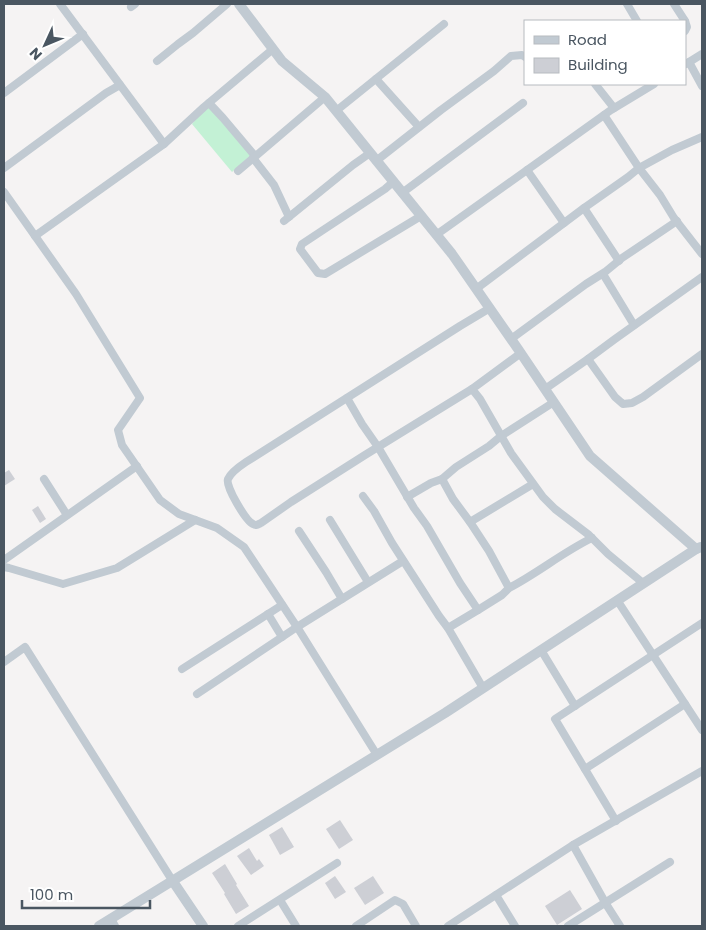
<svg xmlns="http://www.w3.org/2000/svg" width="706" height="930" font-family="Poppins,sans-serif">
	<rect width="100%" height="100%" fill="#f5f3f3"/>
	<polygon fill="#c3f1d5" points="207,105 251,155 232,172 192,124"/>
	<g fill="#cdcfd5">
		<polygon points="9,470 15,479 4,486 4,473"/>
		<polygon points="38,506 46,519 40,523 32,510"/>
		<polygon points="340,820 353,840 339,849 326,829"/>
		<polygon points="282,827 294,847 280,855 269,835"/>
		<polygon points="249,848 257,861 259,859 264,866 251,875 237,856"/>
		<polygon points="225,864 237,884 236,885 249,906 236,914 224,894 225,893 212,873"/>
		<polygon points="335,876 346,892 335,899 325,883"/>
		<polygon points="373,876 384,893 365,905 354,888"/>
		<polygon points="570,890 582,909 557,925 545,906"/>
	</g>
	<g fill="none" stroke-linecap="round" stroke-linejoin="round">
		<g stroke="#c1cad2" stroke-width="8">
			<polyline points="627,4 637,21"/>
			<polyline points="674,4 685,21"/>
			<polyline points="131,7 135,4"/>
			<polyline points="685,21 687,27 685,31"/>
			<polyline points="157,61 178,44 193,33 227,4"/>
			<polyline points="689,62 702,86"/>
			<polyline points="686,64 702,54"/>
			<polyline points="376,79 419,127"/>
			<polyline points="595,84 614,108"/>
			<polyline points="4,93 83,34"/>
			<polyline points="209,103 223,118 255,156"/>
			<polyline points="336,111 444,24"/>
			<polyline points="604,115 639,168 660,195 674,218 702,254"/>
			<polyline points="164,144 204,107 273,49"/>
			<polyline points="253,158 274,185 289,217"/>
			<polyline points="376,161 441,110 494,71 511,56 522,55 525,57"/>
			<polyline points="4,168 106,93 120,85"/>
			<polyline points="527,170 564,223"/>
			<polyline points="238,171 325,97"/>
			<polyline points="393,182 385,189 302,244 300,249 318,273 325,274 421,216"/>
			<polyline points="4,192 76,294 140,398 118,430 122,445 160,500 179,514 217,528 244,547 299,630 377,755"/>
			<polyline points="402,193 523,103"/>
			<polyline points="584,208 619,261"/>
			<polyline points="284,221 353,165 370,153"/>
			<polyline points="436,235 611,110 654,84"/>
			<polyline points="35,236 164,144 60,4"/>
			<polyline points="603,274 634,325"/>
			<polyline points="476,289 584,208 628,177 639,168 672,150 702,137"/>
			<polyline points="511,339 586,284 605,272 622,258 677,221"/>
			<polyline points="521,353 472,389 480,399 511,453 543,497 555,509 589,535 608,554 643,583"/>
			<polyline points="588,359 615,397 623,404 632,403 643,397 702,354"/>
			<path d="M472 389 365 455 291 502 261 523C257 525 256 526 253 524 246 521 225 486 228 479 231 472 240 466 246 462L460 326 490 308"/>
			<polyline points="545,389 588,359 615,339 702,277"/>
			<polyline points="347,398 362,424 378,447 414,508 427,526 460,583 478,610 502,595 509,588"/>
			<path d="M554 402 501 436 489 446 456 467 442 479 453 499 470 522 489 551 509 588C538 573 563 552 592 538"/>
			<polyline points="44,479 67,515"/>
			<polyline points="363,496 374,511 392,543 412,574 439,616 448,628 483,688"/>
			<polyline points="407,497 431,483 442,479"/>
			<polyline points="330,520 368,582"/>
			<polyline points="470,522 533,484"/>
			<polyline points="299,531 326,572 342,599"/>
			<polyline points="4,560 137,466"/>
			<polyline points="4,567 9,568 63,584 117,568 195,520"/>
			<polyline points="617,600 702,730"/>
			<polyline points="268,614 282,637"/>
			<polyline points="448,628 478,610"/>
			<polyline points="541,650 575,706"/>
			<polyline points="4,662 25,647 172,880"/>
			<polyline points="182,669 282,605"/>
			<polyline points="197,694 297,627 403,561"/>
			<polyline points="585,769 685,704"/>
			<polyline points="616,821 555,719 702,623"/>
			<polyline points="573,845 606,904 620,926"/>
			<polyline points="496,895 515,926"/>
			<polyline points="280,900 296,926"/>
			<polyline points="111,919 115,926"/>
			<polyline points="238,926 337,863"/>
			<polyline points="356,926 395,900 403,904 416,926"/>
			<polyline points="448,926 573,845 702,771"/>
			<polyline points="568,926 670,862"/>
		</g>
		<g stroke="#c1cad2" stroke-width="10">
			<polyline points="239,4 282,61 325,97 452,254 518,349 590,456 696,549"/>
			<polyline points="172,880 203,926"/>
			<polyline points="99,926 445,713 696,549 701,547"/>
		</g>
	</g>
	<rect width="706" height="930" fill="none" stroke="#4a5661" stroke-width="10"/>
	<rect x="524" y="20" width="162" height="65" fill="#ffffff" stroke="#b7bbc0"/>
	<rect x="534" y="36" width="25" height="8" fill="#c1cad2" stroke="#b7bbc0"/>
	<text x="568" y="45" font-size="15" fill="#4a5661">Road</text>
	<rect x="534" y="58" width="25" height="15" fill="#cdcfd5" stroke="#b7bbc0"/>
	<text x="568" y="70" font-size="15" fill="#4a5661">Building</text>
	<g transform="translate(45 45) rotate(226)" stroke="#ffffff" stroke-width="4" paint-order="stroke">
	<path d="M0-4L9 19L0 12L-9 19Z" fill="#4a5661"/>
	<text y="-8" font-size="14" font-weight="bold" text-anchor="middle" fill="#4a5661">N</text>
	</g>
	<path d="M22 900v8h128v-8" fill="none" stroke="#4a5661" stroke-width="2.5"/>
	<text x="30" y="900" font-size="15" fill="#4a5661" stroke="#ffffff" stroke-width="4" paint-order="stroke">100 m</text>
</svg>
